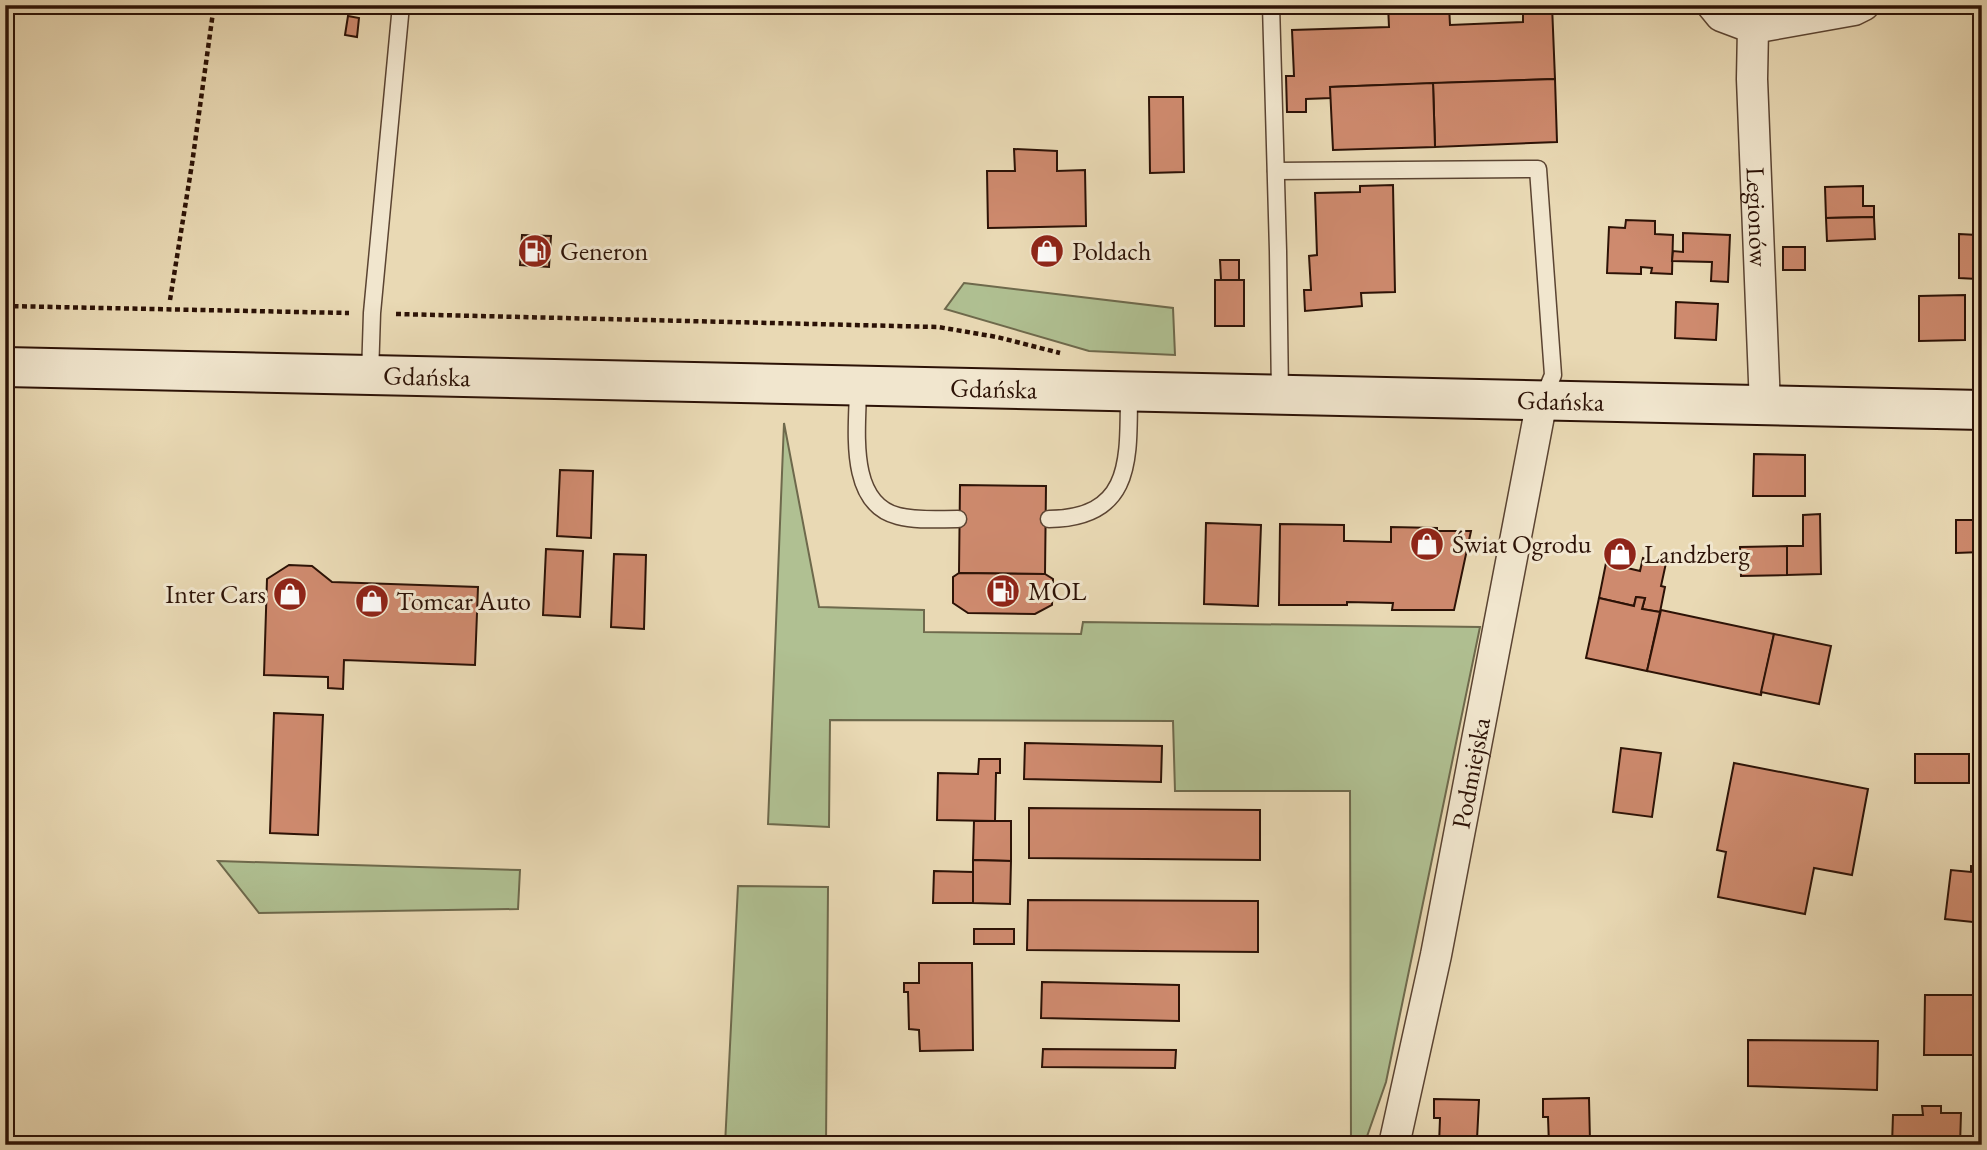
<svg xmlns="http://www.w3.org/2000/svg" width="1987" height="1150" font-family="'EB Garamond',serif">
	<rect width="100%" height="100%" fill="#e9d9b4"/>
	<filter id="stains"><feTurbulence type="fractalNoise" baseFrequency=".00286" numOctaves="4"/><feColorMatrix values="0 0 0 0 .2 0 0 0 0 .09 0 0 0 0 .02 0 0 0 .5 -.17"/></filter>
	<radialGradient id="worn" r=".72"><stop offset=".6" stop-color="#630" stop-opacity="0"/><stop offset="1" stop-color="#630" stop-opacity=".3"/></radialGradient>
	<g fill="#b0c092" stroke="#6e694c" stroke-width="2">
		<polygon points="964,283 1173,308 1175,355 1089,351 945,309"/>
		<polygon points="784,423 819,607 924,610 924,632 1081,634 1083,622 1480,627 1386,1082 1364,1145 1351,1145 1350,791 1175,791 1173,721 830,720 829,827 768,824"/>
		<polygon points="218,861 520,870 518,909 259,913"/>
		<polygon points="738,886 828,887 826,1145 725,1145"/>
	</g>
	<g fill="#ce8a6e" stroke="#2c1206" stroke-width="2">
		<polygon points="1388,5 1449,5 1450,25 1523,22 1523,5 1552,5 1555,79 1330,87 1331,98 1306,99 1306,112 1287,112 1286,76 1294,76 1292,30 1389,27"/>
		<polygon points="348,16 359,18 357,37 345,35"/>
		<polygon points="1555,79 1557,142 1435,147 1433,83"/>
		<polygon points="1433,83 1435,147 1333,150 1330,87"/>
		<polygon points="1149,97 1183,97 1184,172 1150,173"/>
		<polygon points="1014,149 1057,151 1057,171 1085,170 1086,226 988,228 987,171 1015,171"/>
		<polygon points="1393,185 1395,292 1361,293 1362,306 1305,311 1304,290 1311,290 1309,256 1317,255 1315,193 1360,192 1360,186"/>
		<polygon points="1863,186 1863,206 1874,206 1874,217 1826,218 1825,187"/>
		<polygon points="1874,217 1875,239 1827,241 1826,218"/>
		<polygon points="1626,220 1655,221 1655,234 1673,235 1672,274 1651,273 1652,268 1641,267 1641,274 1607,273 1609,227 1625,228"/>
		<polygon points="1683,233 1730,235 1728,282 1711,281 1712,262 1672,261 1673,251 1683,252"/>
		<polygon points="1959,234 1977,235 1977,279 1959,278"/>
		<polygon points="522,235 551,236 549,267 520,265"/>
		<rect x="1783" y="247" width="22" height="23"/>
		<polygon points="1220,260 1239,260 1239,280 1221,280"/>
		<rect x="1215" y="280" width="29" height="46"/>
		<polygon points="1965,295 1965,340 1919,341 1919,296"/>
		<polygon points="1676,302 1718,304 1716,340 1675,338"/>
		<polygon points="1754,454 1805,455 1805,496 1753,496"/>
		<polygon points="560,470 593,471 591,538 557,536"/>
		<polygon points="960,485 1046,486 1045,574 959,573"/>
		<polygon points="1820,514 1821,574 1787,575 1787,546 1803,546 1803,515"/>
		<polygon points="1956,520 1981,520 1981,552 1956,553"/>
		<polygon points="1206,523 1261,525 1258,606 1204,604"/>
		<polygon points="1280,524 1344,525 1344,541 1347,541 1391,542 1391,527 1437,528 1437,531 1471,531 1454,610 1392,610 1393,603 1347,602 1347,605 1279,605"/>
		<polygon points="1787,546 1787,575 1741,576 1740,547"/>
		<polygon points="546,549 583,551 580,617 543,615"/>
		<polygon points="614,554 646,555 644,629 611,627"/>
		<polygon points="1643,558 1666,563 1661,586 1665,587 1660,612 1642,609 1645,598 1636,597 1634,606 1599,598 1606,563 1640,571"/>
		<polygon points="289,565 312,566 332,582 478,587 475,665 344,660 343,689 328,688 328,677 264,675 267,579"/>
		<polygon points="959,573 1045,574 1053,579 1052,605 1035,614 968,613 953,603 953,577"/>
		<polygon points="1636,597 1645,598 1642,609 1660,612 1647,671 1586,658 1599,598 1634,606"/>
		<polygon points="1661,610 1774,634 1761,695 1647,671"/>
		<polygon points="1774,634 1831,646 1819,704 1761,692"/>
		<polygon points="274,713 323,715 318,835 270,833"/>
		<polygon points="1025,743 1162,746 1161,782 1024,779"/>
		<polygon points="1621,748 1661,753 1652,817 1613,812"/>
		<rect x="1915" y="754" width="54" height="29"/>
		<polygon points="979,759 1000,759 1000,773 996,773 995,821 937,820 938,773 978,774"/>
		<polygon points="1734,763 1868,789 1852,875 1814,868 1805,914 1718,897 1726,852 1717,850"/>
		<polygon points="1029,808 1260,810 1260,860 1029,858"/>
		<polygon points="974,821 1011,821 1011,861 973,860"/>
		<polygon points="973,860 1011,861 1010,904 973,903"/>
		<polygon points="1971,866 1982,867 1982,923 1945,919 1951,870 1971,872"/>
		<polygon points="934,871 973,872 973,903 933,903"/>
		<polygon points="1028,900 1258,901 1258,952 1027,950"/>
		<rect x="974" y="929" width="40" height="15"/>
		<polygon points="919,963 972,963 973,1050 920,1051 919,1030 909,1029 908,992 904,992 904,983 919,983"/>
		<polygon points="1042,982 1179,985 1179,1021 1041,1018"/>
		<polygon points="1925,995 1982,995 1982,1055 1924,1055"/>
		<polygon points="1748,1040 1878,1041 1877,1090 1748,1086"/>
		<polygon points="1043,1049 1176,1050 1175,1068 1042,1067"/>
		<polygon points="1589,1098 1590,1141 1549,1145 1548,1117 1543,1117 1543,1099"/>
		<polygon points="1434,1099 1479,1100 1477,1139 1458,1138 1458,1145 1439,1145 1440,1118 1434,1118"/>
		<polygon points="1922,1106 1941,1106 1941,1113 1961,1113 1960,1145 1892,1145 1893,1115 1923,1115"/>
	</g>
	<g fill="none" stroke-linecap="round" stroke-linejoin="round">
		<g stroke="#5b4432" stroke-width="19">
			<g id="service">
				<polyline points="1271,5 1278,251 1280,395"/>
				<polyline points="1276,171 1538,169 1553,375 1543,399"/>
				<polyline points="370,375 372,313 401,5"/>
				<path d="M858 386C858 426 846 503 898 516 917 521 938 519 958 519"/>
				<path d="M1049 519C1135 518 1128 456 1129 391"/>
			</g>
		</g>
		<g stroke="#5b4432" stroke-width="33">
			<g id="minor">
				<polyline points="1712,5 1721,16 1753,28 1854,10 1864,5"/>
				<path id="s1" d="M1753 28 1752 79 1765 406"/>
				<path id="s2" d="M1394 1145 1436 955 1542 400"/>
			</g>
		</g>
		<g stroke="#2c1206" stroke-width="42">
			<g id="secondary">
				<path id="s3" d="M5 367 1982 410"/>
			</g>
		</g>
		<g stroke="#2c1206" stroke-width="4.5" stroke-dasharray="5 3.5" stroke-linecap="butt">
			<polyline points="170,300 192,164 214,5"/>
			<polyline points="5,306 349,313"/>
			<polyline points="396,314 938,327 997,337 1060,353"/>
		</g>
		<use href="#service" stroke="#f1e6ce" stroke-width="16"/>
		<use href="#minor" stroke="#f1e6ce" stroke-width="30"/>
		<use href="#secondary" stroke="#f1e6ce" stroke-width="38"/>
	</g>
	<defs>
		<g id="fuel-disc" transform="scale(1.75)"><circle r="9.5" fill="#8f2418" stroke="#f1e6ce"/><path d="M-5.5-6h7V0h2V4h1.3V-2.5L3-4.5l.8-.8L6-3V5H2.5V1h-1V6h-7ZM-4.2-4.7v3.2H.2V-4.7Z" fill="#fff"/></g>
		<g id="shop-disc" transform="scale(1.75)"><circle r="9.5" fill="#8f2418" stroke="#f1e6ce"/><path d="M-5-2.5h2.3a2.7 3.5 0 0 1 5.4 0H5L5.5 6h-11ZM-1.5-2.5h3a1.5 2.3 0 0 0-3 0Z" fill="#fff"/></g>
	</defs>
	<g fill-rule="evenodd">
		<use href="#fuel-disc" x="535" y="251"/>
		<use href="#shop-disc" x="1047" y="251"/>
		<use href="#shop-disc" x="1427" y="544"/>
		<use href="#shop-disc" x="1620" y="554"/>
		<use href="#fuel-disc" x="1003" y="591"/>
		<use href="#shop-disc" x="290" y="594"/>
		<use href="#shop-disc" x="372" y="601"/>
	</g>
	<g text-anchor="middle" stroke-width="6" stroke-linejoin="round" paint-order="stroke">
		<g font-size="26" fill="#2c1206" stroke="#f1e6ce">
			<text dy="9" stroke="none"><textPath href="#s1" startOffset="189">Legionów</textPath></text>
			<text dy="9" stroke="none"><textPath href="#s3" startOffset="422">Gdańska</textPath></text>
			<text dy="9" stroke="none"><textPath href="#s3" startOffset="989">Gdańska</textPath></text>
			<text dy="9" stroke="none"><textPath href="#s3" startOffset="1556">Gdańska</textPath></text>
			<text dy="9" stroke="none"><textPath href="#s2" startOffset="380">Podmiejska</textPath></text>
		</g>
		<g font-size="26" fill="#2c1206" stroke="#f1e6ce" text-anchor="start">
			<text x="560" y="260">Generon</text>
			<text x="1072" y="260">Poldach</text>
			<text x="1452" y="553">Świat Ogrodu</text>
			<text x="1644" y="563">Landzberg</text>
			<text x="1028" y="600">MOL</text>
			<text x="266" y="603" text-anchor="end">Inter Cars</text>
			<text x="396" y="610">Tomcar Auto</text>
		</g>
	</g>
	<rect width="1987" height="1150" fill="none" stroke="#e9d9b4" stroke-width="28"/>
	<rect x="7" y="7" width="1973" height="1136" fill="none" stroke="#2c1206" stroke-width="3.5"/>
	<rect x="14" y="14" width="1959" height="1122" fill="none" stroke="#2c1206" stroke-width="2"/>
	<rect width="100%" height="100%" filter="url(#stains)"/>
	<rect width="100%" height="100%" fill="url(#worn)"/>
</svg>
